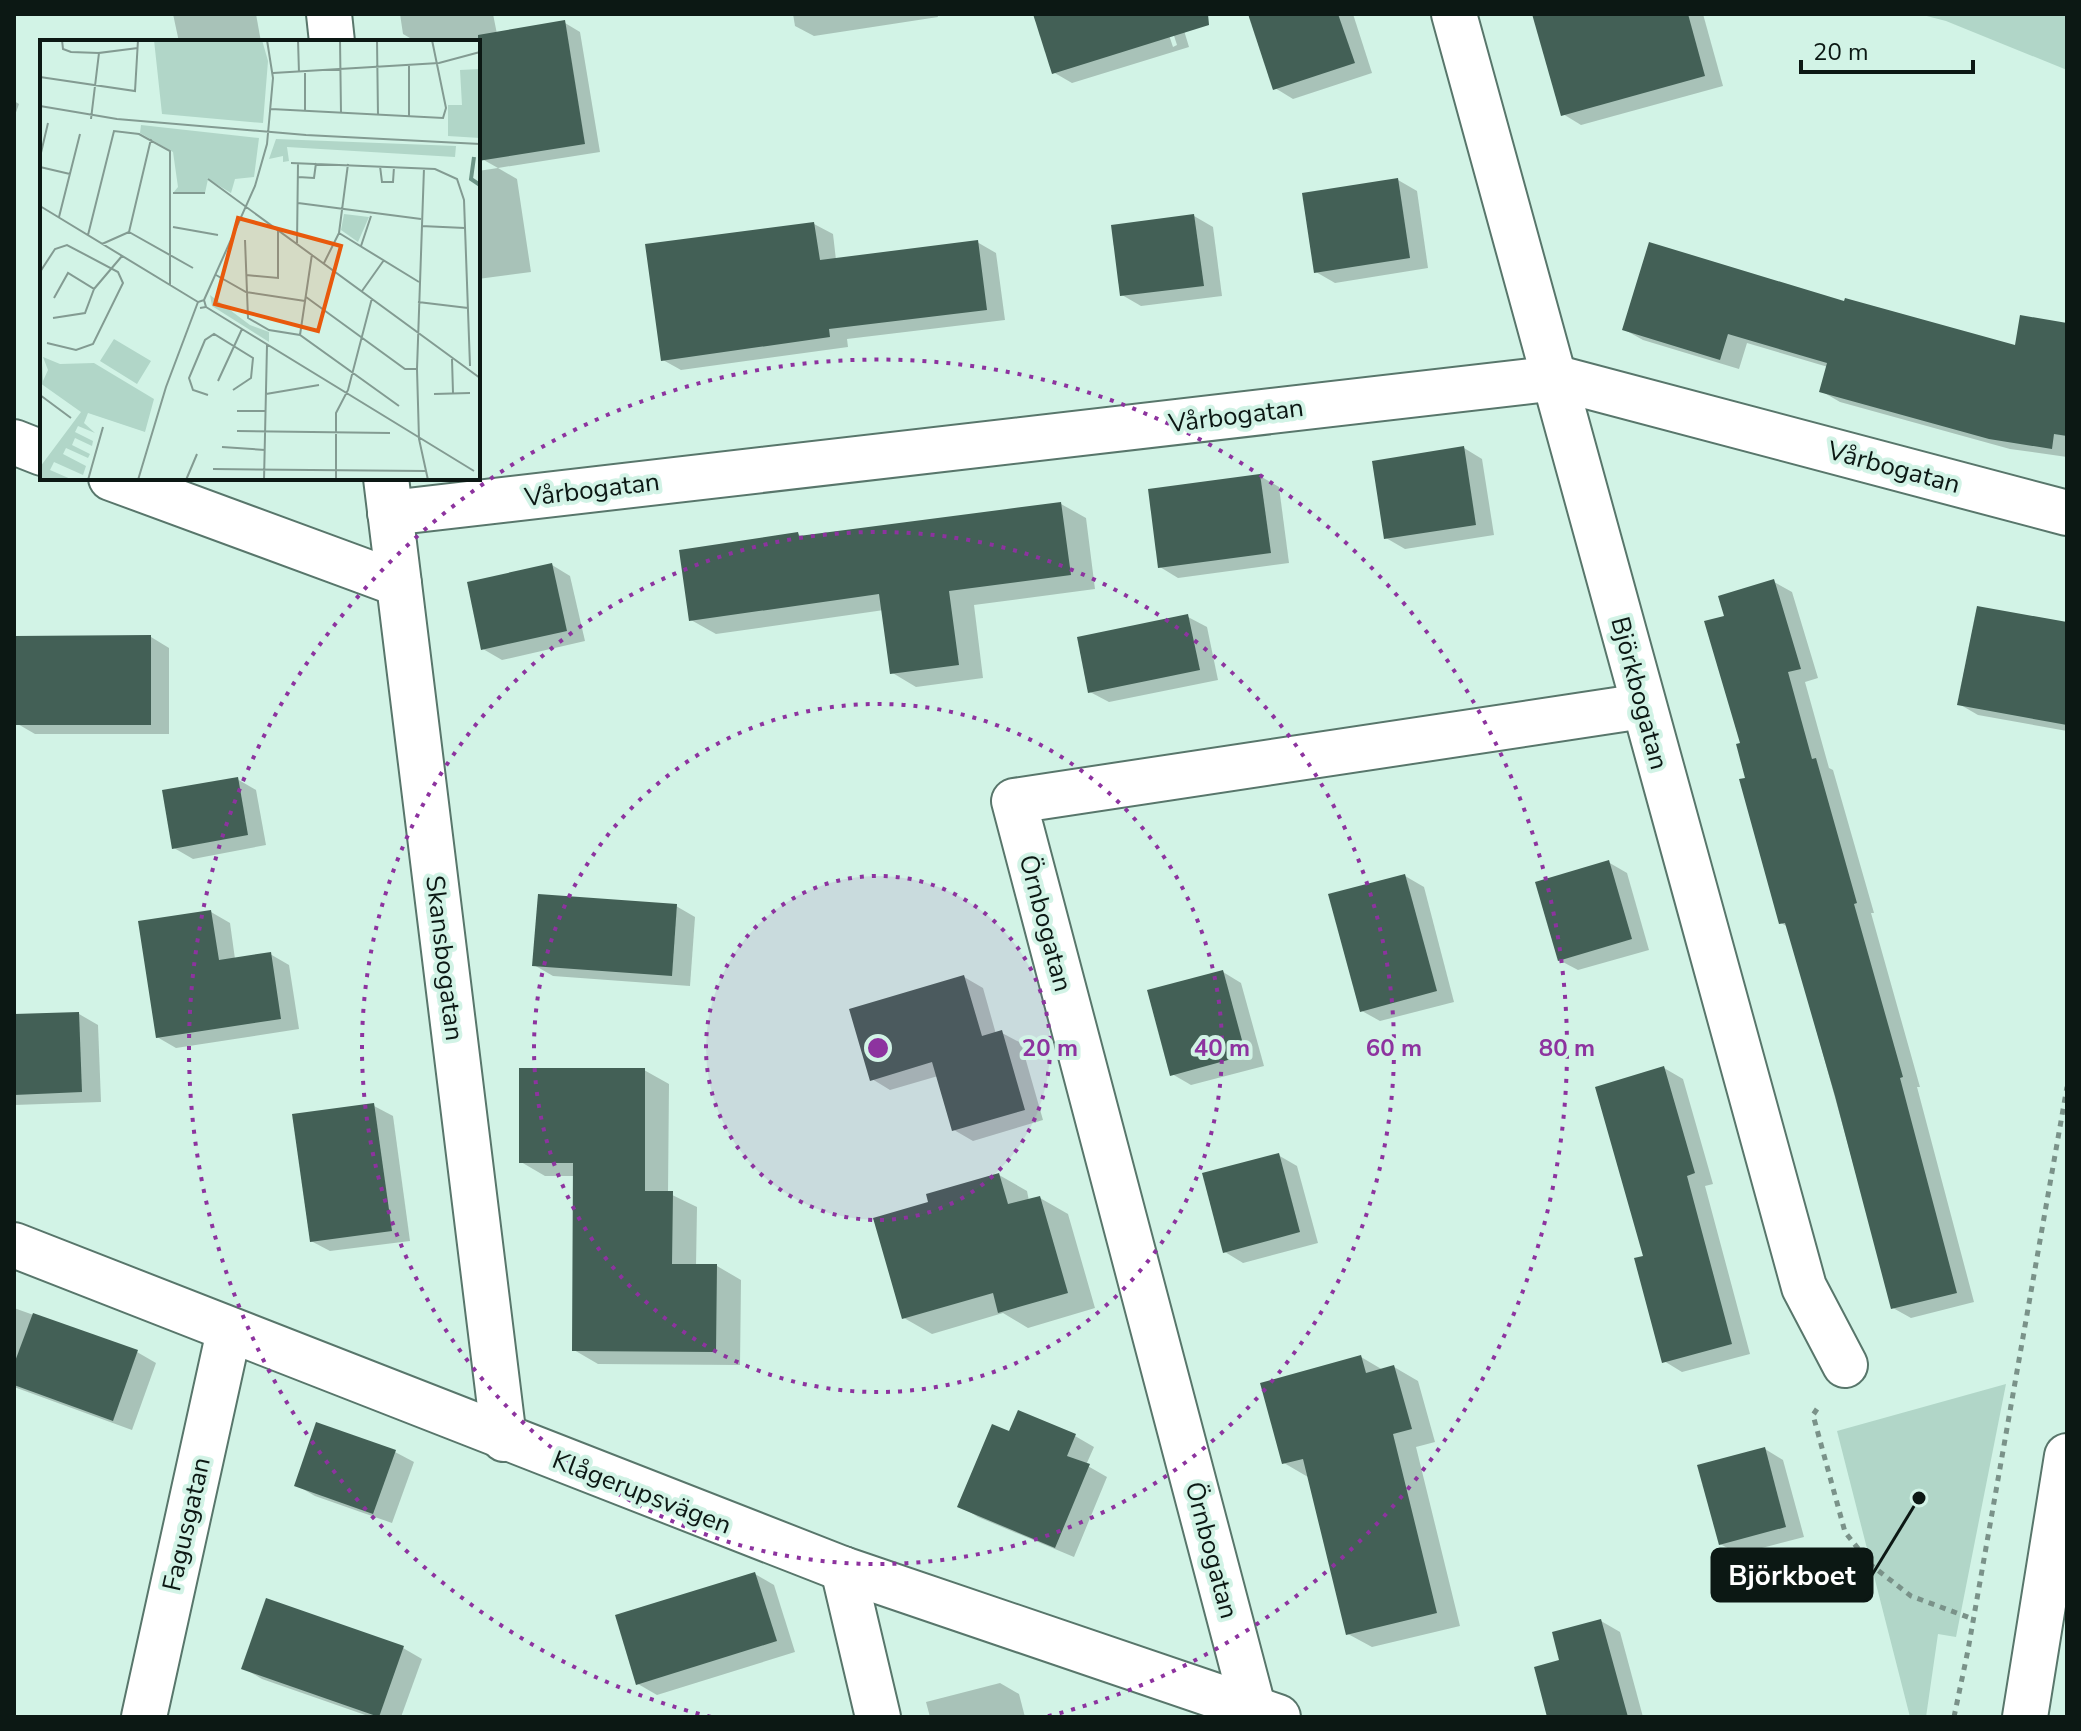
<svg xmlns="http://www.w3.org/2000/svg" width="2081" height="1731" font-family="'Nunito Sans',sans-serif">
	<rect width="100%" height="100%" fill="#d2f3e6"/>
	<g fill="#b1d6c8">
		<polygon points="1919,14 2067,14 2067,70 1946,21"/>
		<polygon points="2006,1384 1956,1637 1938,1634 1926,1717 1910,1717 1837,1431"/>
	</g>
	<g fill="#0003">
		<polygon points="173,14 256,14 261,42 179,42"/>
		<polygon points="400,14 493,14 497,34 565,23 580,32 600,152 498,168 517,179 531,272 478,279 478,171 498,168 482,159 478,135 478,42 463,42 463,38 417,42 403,34"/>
		<polygon points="793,14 937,14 938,17 814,36 795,26"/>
		<polygon points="1035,14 1162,14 1173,47 1177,45 1167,14 1179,14 1189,47 1072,83 1053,72"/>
		<polygon points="1250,14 1353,14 1372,73 1293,99 1275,88"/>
		<polygon points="1534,14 1703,14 1723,86 1581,125 1563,114"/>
		<polygon points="14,101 19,104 14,118"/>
		<polygon points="1398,180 1417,191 1428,268 1335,283 1316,272"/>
		<polygon points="1194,216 1213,227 1222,296 1141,306 1122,295"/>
		<polygon points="814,224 833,234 836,260 977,242 996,253 1005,320 847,339 848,347 681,370 663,360"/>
		<polygon points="1846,303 2017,347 2067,325 2067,457 2010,449 1840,402 1821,391 1828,367 1747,343 1739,369 1643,340 1625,330"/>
		<polygon points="1464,448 1482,459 1494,535 1405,549 1386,538"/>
		<polygon points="1260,476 1279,487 1289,563 1178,578 1160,567"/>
		<polygon points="1061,504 1086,518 1095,589 974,605 983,678 916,687 891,672 884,610 716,634 691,620 798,534 804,538"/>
		<polygon points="552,565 570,576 585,641 502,660 483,649"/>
		<polygon points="1774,582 1792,592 1818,678 1805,682 1829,768 1833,770 1874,913 1871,913 1920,1087 1917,1087 1974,1302 1911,1318 1893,1308 1788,927 1781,923 1747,779 1726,617"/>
		<polygon points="1188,617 1207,627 1218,680 1109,702 1090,692"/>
		<polygon points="2067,624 2067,731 1978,715 1959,704"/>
		<polygon points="151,637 169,648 169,734 35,734 16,723"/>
		<polygon points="237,779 256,790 266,845 193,859 174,848"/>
		<polygon points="1608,862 1627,873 1649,950 1578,970 1559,960"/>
		<polygon points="1405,876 1424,887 1454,1002 1380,1021 1362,1011"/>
		<polygon points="676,906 695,917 690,986 553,976 534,965"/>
		<polygon points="211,912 230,923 235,959 270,954 289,965 299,1029 176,1048 157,1037"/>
		<polygon points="1223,972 1241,983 1264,1066 1191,1085 1172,1074"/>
		<polygon points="964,977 983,988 996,1034 1002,1033 1021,1043 1043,1120 973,1141 954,1130 938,1076 890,1090 872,1079"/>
		<polygon points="79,1014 98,1025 101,1102 14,1105 14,1016"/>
		<polygon points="1664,1068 1683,1079 1713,1184 1705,1186 1750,1354 1682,1372 1664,1361 1645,1257"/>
		<polygon points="644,1070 669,1084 668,1193 697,1207 696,1266 717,1266 741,1280 740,1365 598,1364 574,1350 575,1176 545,1176 521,1162"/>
		<polygon points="374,1106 393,1116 410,1241 330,1251 311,1241"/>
		<polygon points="1278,1155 1297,1166 1318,1243 1243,1263 1225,1252"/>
		<polygon points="999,1175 1027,1191 1029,1201 1040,1198 1068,1214 1095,1308 1028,1328 1003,1313 932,1334 904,1318 931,1203"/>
		<polygon points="14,1308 137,1352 156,1363 132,1430 14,1387"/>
		<polygon points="1361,1357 1383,1370 1394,1367 1418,1381 1435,1442 1416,1447 1460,1626 1372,1647 1348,1634 1308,1477 1284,1463"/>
		<polygon points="1010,1434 1075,1436 1094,1447 1086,1465 1107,1477 1074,1557 978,1517 960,1506"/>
		<polygon points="1765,1449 1783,1460 1804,1537 1739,1554 1720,1544"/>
		<polygon points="395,1452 414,1462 392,1523 315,1496 296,1485"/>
		<polygon points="755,1574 774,1585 795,1652 657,1695 638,1684"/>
		<polygon points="1601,1621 1620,1632 1643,1717 1549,1717 1562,1661"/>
		<polygon points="403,1648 422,1659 401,1717 371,1717 262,1679 243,1668"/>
		<polygon points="1000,1683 1019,1694 1025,1717 930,1717 926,1702"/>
	</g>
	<g fill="#436056">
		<polygon points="1033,14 1208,14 1209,25 1052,74"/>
		<polygon points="1248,14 1338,14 1355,63 1273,90"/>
		<polygon points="1532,14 1688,14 1705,76 1561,116"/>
		<polygon points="565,20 585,144 478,161 478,35"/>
		<polygon points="1398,178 1410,258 1314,273 1302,193"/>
		<polygon points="1194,214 1204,286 1120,296 1111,225"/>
		<polygon points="814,222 820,260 978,240 987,310 829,329 830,337 661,361 645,244"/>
		<polygon points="1649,242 1844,301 1845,298 2015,345 2020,315 2067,323 2067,436 2054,434 2052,449 1989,439 1819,392 1827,363 1728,334 1720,360 1622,330"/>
		<polygon points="1464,446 1476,525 1384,539 1372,461"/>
		<polygon points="1260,474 1271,553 1158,568 1148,489"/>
		<polygon points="1061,502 1071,575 949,591 959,665 890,674 879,594 689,621 679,550 798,532 799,536"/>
		<polygon points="552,563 567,631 481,650 467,582"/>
		<polygon points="1774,579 1801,669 1788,672 1812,759 1816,758 1857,903 1854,904 1903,1077 1900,1078 1957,1293 1891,1309 1835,1096 1785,923 1779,924 1739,779 1745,778 1736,744 1740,743 1704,621 1724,616 1718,596"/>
		<polygon points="1977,606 2067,622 2067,725 1957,705"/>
		<polygon points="1188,614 1200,670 1088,693 1077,637"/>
		<polygon points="151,635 151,725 14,725 14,636"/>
		<polygon points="238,777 248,835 172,849 162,790"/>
		<polygon points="1609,860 1632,939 1558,961 1535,882"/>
		<polygon points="1405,874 1437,991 1360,1012 1328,894"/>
		<polygon points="538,894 677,904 672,976 532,966"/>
		<polygon points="211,910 219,960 271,952 281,1019 156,1038 138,921"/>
		<polygon points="1223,970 1246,1055 1170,1076 1147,990"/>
		<polygon points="964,975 982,1036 1002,1030 1025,1110 952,1131 932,1062 870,1081 849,1009"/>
		<polygon points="79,1012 82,1092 14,1095 14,1014"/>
		<polygon points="1664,1066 1695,1173 1687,1176 1732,1344 1662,1363 1634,1258 1643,1256 1595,1087"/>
		<polygon points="519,1068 645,1068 645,1191 673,1191 672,1264 717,1264 716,1352 572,1351 573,1163 519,1163"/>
		<polygon points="374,1103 392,1231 310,1242 292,1114"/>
		<polygon points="1279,1153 1300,1232 1223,1253 1202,1173"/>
		<polygon points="999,1173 1008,1204 1040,1196 1068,1293 998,1313 993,1293 902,1319 873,1218 928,1202 926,1194"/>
		<polygon points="33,1313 138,1350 113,1421 14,1385 14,1364"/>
		<polygon points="1361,1355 1366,1373 1394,1365 1412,1429 1393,1434 1437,1613 1346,1635 1303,1459 1282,1464 1260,1383"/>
		<polygon points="1018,1410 1076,1434 1067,1456 1090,1464 1055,1548 957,1507 992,1424 1009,1431"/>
		<polygon points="316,1422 396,1450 373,1514 294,1486"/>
		<polygon points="1765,1447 1786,1527 1719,1545 1697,1465"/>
		<polygon points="755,1572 777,1641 636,1685 615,1615"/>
		<polygon points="266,1598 404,1646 379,1717 241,1669"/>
		<polygon points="1601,1619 1628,1717 1547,1717 1534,1667 1559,1660 1552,1632"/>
	</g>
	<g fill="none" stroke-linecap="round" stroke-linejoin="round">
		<g stroke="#58766b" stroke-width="48">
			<g id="minor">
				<polyline points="329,14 332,42"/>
				<path d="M1454 14C1574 437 1686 863 1804 1287L1845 1365"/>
				<polyline points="14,442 42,453"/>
				<polyline points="111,478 399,584"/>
				<polyline points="386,478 504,1439"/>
				<polyline points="390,513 1557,378 2067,513"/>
				<polyline points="843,1569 878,1717"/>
				<polyline points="1253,1707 1014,801 1643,706"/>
				<polyline points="144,1717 229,1331"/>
			</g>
		</g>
		<g stroke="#58766b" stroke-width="48">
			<g id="tertiary">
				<polyline points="14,1245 843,1569 1278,1717"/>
				<polyline points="2025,1717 2067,1456"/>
			</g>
		</g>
		<g stroke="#7a9289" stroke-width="5" stroke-dasharray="6 6" stroke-linecap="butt">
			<polyline points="1817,1409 1813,1415 1845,1532 1871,1565 1911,1596 1973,1619"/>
			<polyline points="1954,1717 1968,1650 2067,1087"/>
		</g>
		<use href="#minor" stroke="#fff" stroke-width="44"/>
		<use href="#tertiary" stroke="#fff" stroke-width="44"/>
	</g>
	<circle cx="878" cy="1048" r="172" fill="#8d339f" fill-opacity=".12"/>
	<g fill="none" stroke="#8d339f" stroke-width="4" stroke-dasharray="4 8">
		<circle cx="878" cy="1048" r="172"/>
		<circle cx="878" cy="1048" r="344"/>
		<circle cx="878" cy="1048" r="516"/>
		<path d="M711 1717A689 689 0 1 1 1045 1717"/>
	</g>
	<g text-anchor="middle" stroke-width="8" stroke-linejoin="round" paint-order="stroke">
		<g font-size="26" fill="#0c1814" stroke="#d2f3e6">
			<text transform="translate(1236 415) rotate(-7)" y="9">Vårbogatan</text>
			<text transform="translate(1894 467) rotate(15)" y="9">Vårbogatan</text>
			<text transform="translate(592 489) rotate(-7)" y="9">Vårbogatan</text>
			<text transform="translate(1640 693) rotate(75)" y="9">Björkbogatan</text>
			<text transform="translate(1046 923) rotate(75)" y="9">Örnbogatan</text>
			<text transform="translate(445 958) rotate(83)" y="9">Skansbogatan</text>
			<text transform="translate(642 1492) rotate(21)" y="9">Klågerupsvägen</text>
			<text transform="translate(186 1524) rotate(-77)" y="9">Fagusgatan</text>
			<text transform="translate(1212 1550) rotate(75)" y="9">Örnbogatan</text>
		</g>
	</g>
	<g transform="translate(40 40)">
		<rect width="440" height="440" fill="#d2f3e6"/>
		<path d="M114 0H222L228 21 223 83 122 74ZM440 29V98L408 96V65H422L420 30ZM101 85 219 98 214 137 195 139 191 153 168 139 165 153H133L138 147 133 112 100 93ZM236 99 416 106 415 117 247 107 249 121 243 122V116L229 119ZM304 174 329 177 318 202 301 190ZM170 255 210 285 229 292V302L172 266ZM74 299 111 321 97 344 60 321ZM1 306 3 341 8 330 3 317 20 324 54 323 114 359 105 392 48 373 44 383 55 393 38 386 35 392 53 401 52 406 35 398 32 405 50 414 48 418 26 408 23 414 46 426 43 435 14 422 10 430 33 440H0V427L41 372 0 343Z" fill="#b1d6c8"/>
		<path fill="none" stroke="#6d9587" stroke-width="4" d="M434 117 431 139 440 145"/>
		<path fill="none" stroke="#839b92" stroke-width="2" d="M22 0 23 9 31 12 59 13M258 0 259 33M300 0 301 73M337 0 338 76M369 25V77M233 33 399 23 440 12M0 37 95 51 98 0M0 66 77 79 266 95 440 104M231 69 403 78 406 68 392 0M265 71V33M51 79 59 13 98 8M0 117 8 83M251 123 395 129 417 139 424 160 430 326M340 126 342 142H353L354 127M0 127 30 134M384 128 377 329 379 399 388 440M258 137 274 138 276 123M168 139 440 338M133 153H165M258 163 381 179M0 166 158 262M19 177 40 94M381 186 425 188M133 187 178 195M89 192 153 228M299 193 379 242M48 195 74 91 99 94 130 111V245M205 200 208 278 229 290 260 295 359 366M257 203 258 123M62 204 89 192 111 99M321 206 331 176M284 223 299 193 308 124M0 232 15 209 27 205 78 232 83 243 53 304 36 310 7 303M176 235 206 252 265 261M206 235 238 238V191M54 249 82 216M322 251 344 220M266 257 365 329H377M164 260 215 146 227 104 233 38 227 0M378 262 428 268M166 267 434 431M13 278 45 273 54 249 28 233 14 258M260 295 272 214M412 319 413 353M178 341 202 289M226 354 279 345M394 354 430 353M0 355 31 378M168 355 153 350 149 338 165 300 174 294 213 318 211 338 193 350M197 371H226M197 391 350 393M182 407 225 410M173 429 386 431M48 440 63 387M98 440 126 347 158 262 164 260 166 267 160 268M146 440 157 414M224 440 227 305M296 440V373L308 350 332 258"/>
		<path fill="#e8590c" fill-opacity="0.15" stroke="#e8590c" stroke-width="4" d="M198 178 301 206 278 291 175 264Z"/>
		<rect width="440" height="440" fill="none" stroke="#0c1814" stroke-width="4"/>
	</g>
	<circle cx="878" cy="1048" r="12" fill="#8d339f" stroke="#d2f3e6" stroke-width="4"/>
	<g font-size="24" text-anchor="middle" font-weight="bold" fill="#8d339f" stroke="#d2f3e6" stroke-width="8" stroke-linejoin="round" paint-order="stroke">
		<text x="1050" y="1056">20 m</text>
		<text x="1222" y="1056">40 m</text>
		<text x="1394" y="1056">60 m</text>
		<text x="1567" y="1056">80 m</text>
	</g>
	<path fill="none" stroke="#0c1814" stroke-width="3" d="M1919 1498L1872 1575"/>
	<circle fill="#0c1814" stroke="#d2f3e6" stroke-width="3" cx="1919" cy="1498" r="8"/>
	<rect fill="#0c1814" stroke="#0c1814" stroke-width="3" x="1712" y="1549" width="160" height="52" rx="8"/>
	<g font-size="28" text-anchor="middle" font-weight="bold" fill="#fff">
		<text x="1792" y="1585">Björkboet</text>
	</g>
	<rect width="2081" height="1731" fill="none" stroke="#0c1814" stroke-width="32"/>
	<path d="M1801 60v12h172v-12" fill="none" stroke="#0c1814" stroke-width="4"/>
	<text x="1813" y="60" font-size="24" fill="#0c1814" stroke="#d2f3e6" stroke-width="6" paint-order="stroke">20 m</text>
</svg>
